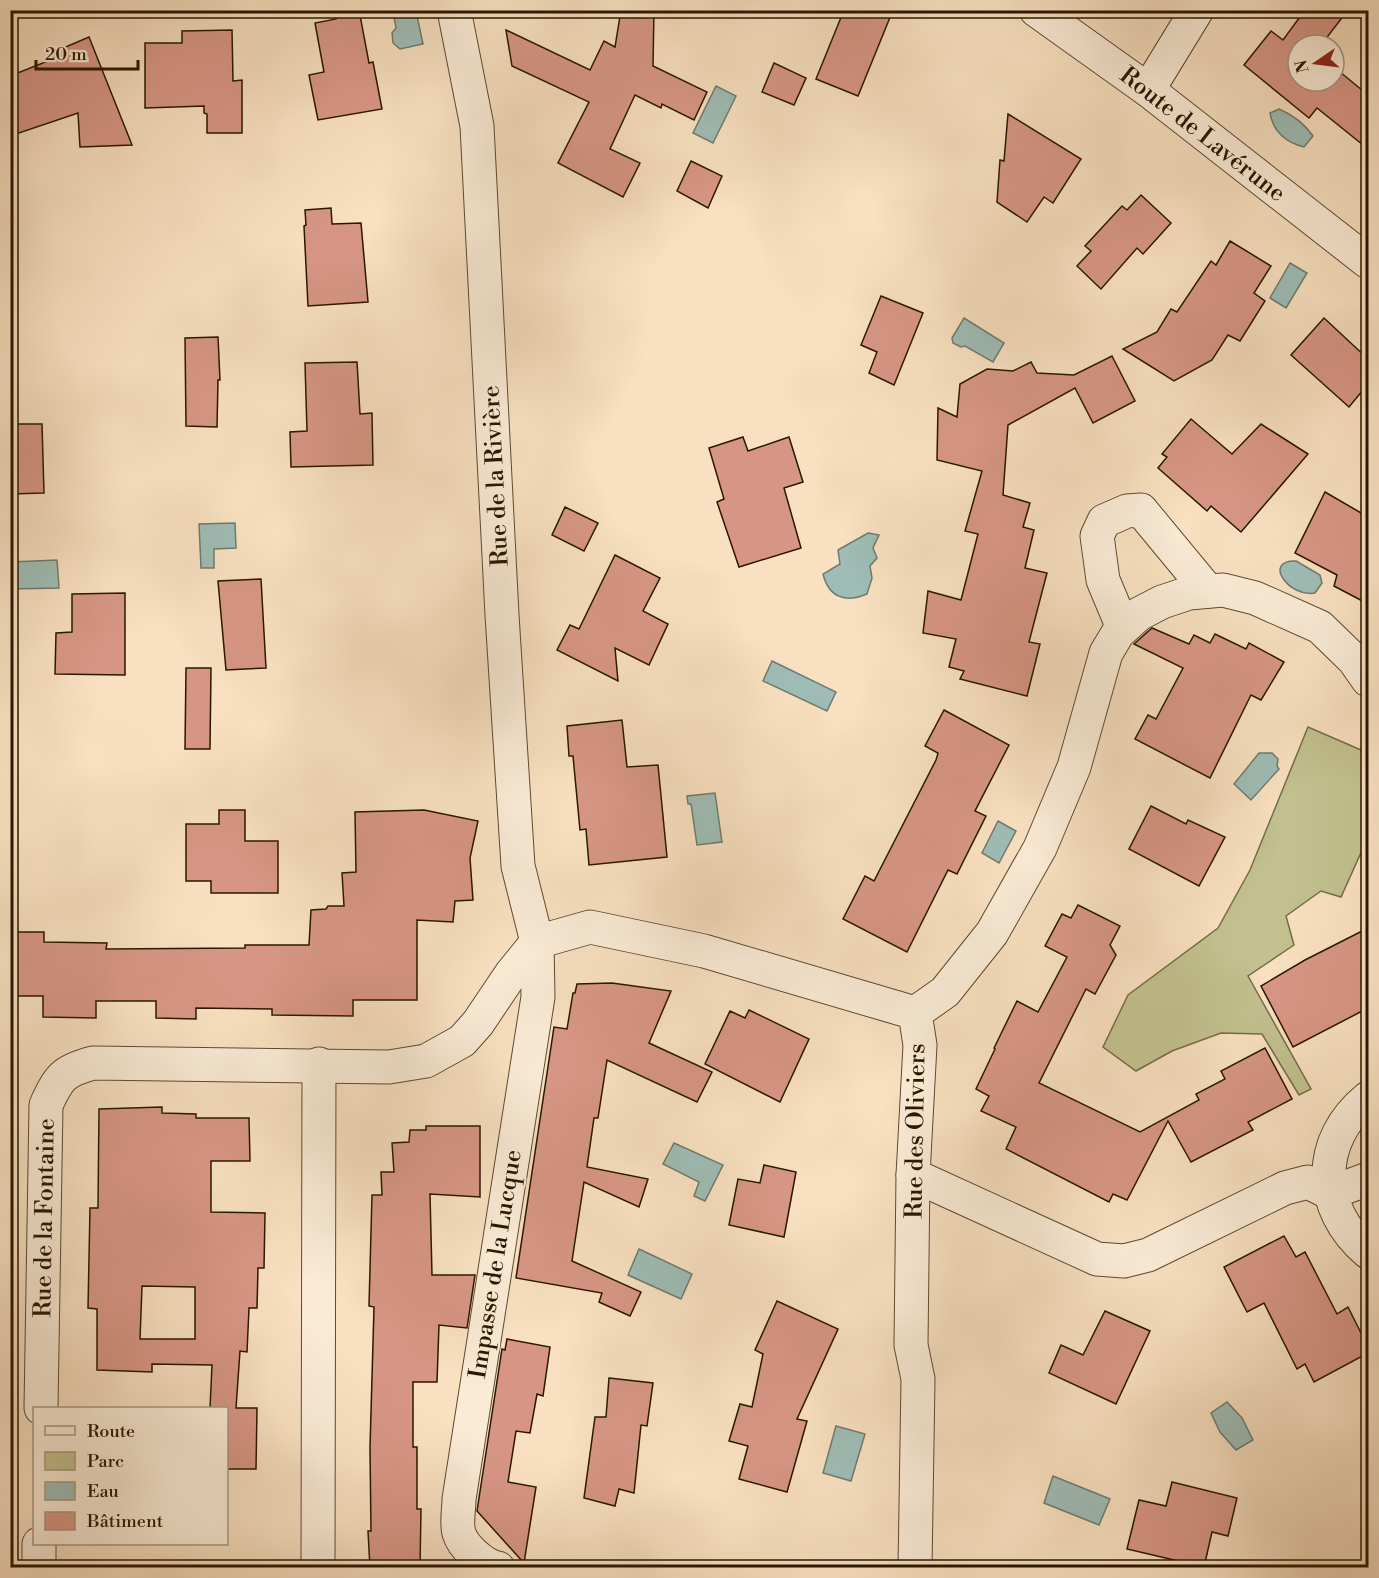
<svg xmlns="http://www.w3.org/2000/svg" width="1379" height="1578" font-family="'Libre Bodoni',serif">
	<rect width="100%" height="100%" fill="#f8e0c0"/>
	<filter id="stains"><feTurbulence type="fractalNoise" baseFrequency=".00333" numOctaves="4"/><feColorMatrix values="0 0 0 0 .2 0 0 0 0 .09 0 0 0 0 .02 0 0 0 .5 -.17"/></filter>
	<radialGradient id="worn" r=".72"><stop offset=".6" stop-color="#630" stop-opacity="0"/><stop offset="1" stop-color="#630" stop-opacity=".3"/></radialGradient>
	<polygon fill="#c2c18f" stroke="#766c48" stroke-width="1.5" points="1308,727 1368,753 1368,837 1341,897 1321,891 1286,916 1294,945 1248,976 1311,1089 1299,1095 1262,1034 1221,1033 1172,1051 1136,1071 1103,1047 1128,995 1218,928 1250,870"/>
	<g fill="#9ebdb6" stroke="#6f7b6d" stroke-width="1.5">
		<polygon points="393,11 416,11 423,44 400,49 393,43 392,33 396,28"/>
		<polygon points="716,86 736,96 713,143 693,133"/>
		<path d="M1279 109C1293 115 1304 123 1313 136L1304 147C1285 142 1273 131 1270 113Z"/>
		<polygon points="1290,263 1307,273 1286,308 1270,298"/>
		<polygon points="964,318 1004,343 993,362 965,346 961,347 953,343 952,338"/>
		<polygon points="235,523 236,548 214,549 214,568 201,568 199,524"/>
		<path d="M868 533 879 535 873 548 877 558 870 566 872 578 867 594C846 603 829 598 823 574L840 564 838 550Z"/>
		<polygon points="57,560 59,588 11,589 11,562"/>
		<path d="M1296 561 1320 575 1322 583 1315 593C1289 598 1262 560 1296 561Z"/>
		<polygon points="772,661 836,692 827,711 763,681"/>
		<polygon points="1259,753 1272,753 1278,759 1277,766 1279,769 1251,800 1234,784"/>
		<polygon points="715,793 722,842 697,845 691,804 688,804 687,796"/>
		<polygon points="998,821 1016,831 999,863 982,853"/>
		<polygon points="674,1143 723,1165 705,1201 694,1196 699,1182 663,1164"/>
		<polygon points="639,1249 692,1274 681,1299 628,1275"/>
		<polygon points="1227,1402 1242,1418 1253,1440 1236,1450 1220,1432 1211,1413"/>
		<polygon points="836,1426 865,1434 851,1481 823,1473"/>
		<polygon points="1053,1476 1110,1499 1099,1525 1044,1503"/>
	</g>
	<g fill="#d79685" stroke="#291700" stroke-width="1.5" fill-rule="evenodd">
		<polygon points="336,10 359,10 369,63 373,62 382,109 318,120 309,75 324,72 315,23 336,19"/>
		<polygon points="621,10 654,10 653,66 707,92 694,120 662,104 661,108 635,95 610,149 640,163 623,197 558,163 589,102 512,66 506,30 590,70 604,41 615,47"/>
		<polygon points="844,10 893,10 858,96 816,79"/>
		<polygon points="1305,10 1348,10 1321,45 1298,45 1298,81 1334,81 1334,67 1368,95 1368,149 1317,108 1309,118 1244,65 1271,31 1283,40"/>
		<polygon points="232,30 233,81 242,80 242,133 207,133 207,114 204,113 204,106 145,108 145,43 182,43 182,31"/>
		<polygon points="89,37 132,145 80,147 78,113 10,136 10,76 63,55 61,49"/>
		<polygon points="774,63 806,78 794,105 762,92"/>
		<polygon points="1008,114 1081,159 1053,203 1044,197 1027,222 997,202 1000,160 1004,161"/>
		<polygon points="691,161 722,176 708,208 677,191"/>
		<polygon points="1141,195 1171,223 1143,254 1137,248 1101,289 1077,266 1091,251 1085,246 1122,206 1127,210"/>
		<polygon points="331,208 332,224 361,223 368,302 308,306 304,226 306,225 305,210"/>
		<polygon points="1230,241 1271,266 1254,293 1265,301 1240,341 1228,335 1212,360 1174,381 1123,349 1157,332 1171,309 1177,312 1211,261 1216,265"/>
		<polygon points="881,296 923,313 894,385 869,373 877,352 861,345"/>
		<polygon points="1324,318 1368,359 1368,384 1349,407 1291,355"/>
		<polygon points="218,337 220,380 218,380 217,427 186,426 185,338"/>
		<polygon points="1112,356 1135,401 1093,423 1075,388 1008,425 1003,495 1030,503 1023,527 1034,530 1025,568 1047,573 1029,642 1040,644 1027,696 960,679 964,671 949,667 956,639 923,633 928,591 961,600 978,534 965,531 982,471 937,460 938,408 957,417 960,384 987,369 1013,371 1031,362 1037,373 1074,375"/>
		<polygon points="357,362 360,414 372,413 373,465 291,467 290,432 307,431 305,363"/>
		<polygon points="1191,419 1232,454 1261,424 1308,454 1241,532 1211,506 1207,511 1158,468 1167,457 1162,454"/>
		<polygon points="10,424 42,424 44,493 10,494"/>
		<polygon points="743,437 748,451 789,437 803,482 784,488 801,548 739,567 717,502 724,499 709,448"/>
		<polygon points="1325,492 1368,517 1368,604 1334,586 1337,575 1295,553"/>
		<polygon points="565,507 598,523 584,551 552,535"/>
		<polygon points="615,555 660,578 643,611 668,624 649,665 615,648 618,681 557,650 570,625 579,629"/>
		<polygon points="261,579 266,668 226,670 218,581"/>
		<polygon points="125,593 125,675 55,674 56,633 72,632 72,594"/>
		<polygon points="1152,628 1189,644 1194,635 1210,643 1215,634 1246,649 1249,643 1284,662 1261,700 1251,695 1210,778 1135,739 1148,715 1156,719 1183,668 1134,644"/>
		<polygon points="186,668 211,668 210,749 185,749"/>
		<polygon points="944,710 1009,745 975,811 986,816 957,874 948,870 907,952 843,919 865,876 874,881 936,760 938,753 925,746"/>
		<polygon points="622,720 627,767 658,765 667,857 589,865 586,829 580,830 573,756 569,756 567,726"/>
		<polygon points="1151,806 1186,824 1188,820 1225,837 1199,886 1129,849"/>
		<polygon points="219,810 245,810 245,841 278,841 278,893 211,893 211,881 186,881 186,824 219,824"/>
		<polygon points="424,810 478,821 470,858 473,900 455,901 453,922 417,920 417,1000 353,1000 353,1016 272,1015 272,1009 196,1008 196,1019 156,1018 156,1001 96,1001 96,1018 43,1017 43,996 10,996 10,932 44,932 44,942 107,943 106,949 245,948 245,945 309,945 311,910 326,909 328,906 344,906 342,873 356,872 355,812"/>
		<polygon points="1078,905 1120,926 1110,945 1116,955 1095,994 1086,989 1039,1083 1140,1132 1199,1100 1196,1094 1225,1079 1221,1071 1265,1048 1292,1099 1248,1122 1253,1130 1191,1162 1168,1121 1127,1200 1113,1194 1109,1202 1006,1149 1016,1127 981,1111 989,1096 976,1089 995,1049 994,1048 1017,1001 1038,1012 1067,957 1045,946 1062,914 1071,918"/>
		<polygon points="1368,928 1368,1008 1293,1047 1261,986 1305,960"/>
		<polygon points="612,983 671,991 649,1043 712,1072 697,1102 607,1060 598,1118 594,1118 587,1167 648,1179 639,1207 584,1182 572,1261 641,1292 630,1316 599,1302 602,1293 516,1278 554,1027 567,1029 573,993 575,993 577,984"/>
		<polygon points="749,1010 809,1039 780,1102 705,1064 730,1011 745,1018"/>
		<path d="M162 1107V1113L196 1114V1118H249L250 1161H211V1212L265 1213 264 1268H258L257 1308H249L247 1352 240 1351 236 1408H257L256 1469H226V1408H210L212 1365 152 1364V1372L97 1370V1309L88 1308 90 1208H98L99 1109ZM142 1286 195 1287V1339H140Z"/>
		<polygon points="426,1126 480,1126 480,1197 430,1194 432,1275 475,1275 467,1328 439,1325 437,1382 413,1382 413,1447 417,1447 417,1509 421,1509 420,1568 370,1568 368,1531 371,1531 370,1448 374,1307 369,1306 372,1195 382,1195 381,1172 394,1172 392,1143 409,1142 410,1130 426,1130"/>
		<polygon points="764,1165 796,1172 784,1237 729,1225 738,1179 760,1183"/>
		<polygon points="1284,1236 1296,1257 1305,1252 1337,1314 1348,1307 1368,1347 1368,1353 1314,1382 1305,1364 1297,1369 1264,1303 1247,1312 1224,1267"/>
		<polygon points="777,1301 838,1329 797,1419 807,1421 787,1492 739,1479 748,1446 729,1441 740,1404 752,1407 763,1354 755,1350"/>
		<polygon points="1105,1311 1150,1331 1116,1404 1049,1373 1061,1345 1083,1355"/>
		<polygon points="507,1339 550,1347 543,1396 537,1394 530,1433 516,1431 508,1482 536,1487 524,1563 477,1511 502,1349 505,1350"/>
		<polygon points="609,1378 653,1383 647,1426 641,1425 634,1493 619,1489 615,1506 584,1498 595,1417 606,1417"/>
		<polygon points="1172,1482 1237,1498 1228,1536 1212,1532 1204,1567 1127,1549 1139,1500 1166,1506"/>
	</g>
	<g fill="none" stroke-linecap="round" stroke-linejoin="round">
		<g stroke="#5d4930" stroke-width="35">
			<g id="minor">
				<path d="M454 10 477 126 502 615 518 866 537 942 538 997 459 1499C459 1509 456 1524 459 1533 463 1547 484 1566 498 1568"/>
				<polyline points="1036,10 1148,90 1368,262"/>
				<polyline points="1148,90 1197,10"/>
				<polyline points="1123,628 1103,580 1097,536 1104,521 1127,511 1141,510 1208,591"/>
				<polyline points="537,942 590,927 704,951 915,1013 920,1045 913,1175 911,1345 918,1379 915,1568"/>
				<polyline points="915,1013 945,992 992,933 1040,848 1074,767 1106,653 1118,633 1139,614 1162,602 1189,593 1223,590 1255,598 1320,627 1354,660 1368,680"/>
				<path d="M1368 1098C1315 1141 1317 1209 1368 1252"/>
				<polyline points="913,1175 1097,1259 1124,1261 1148,1255 1285,1188 1308,1182 1330,1193 1368,1179"/>
				<path d="M41 1408 46 1105C59 1077 63 1071 93 1063L389 1067 426 1061 462 1041 478 1023 511 974 537 942"/>
				<polyline points="39,1568 39,1544"/>
				<polyline points="318,1568 319,1064"/>
			</g>
		</g>
		<use href="#minor" stroke="#faebd6" stroke-width="33"/>
	</g>
	<g text-anchor="middle" stroke-width="4.5" stroke-linejoin="round" paint-order="stroke">
		<g font-size="24" fill="#291700" stroke="#faebd6">
			<text transform="translate(1203 134) rotate(38)" y="8">Route de Lavérune</text>
			<text transform="translate(495 476) rotate(-93)" y="8">Rue de la Rivière</text>
			<text transform="translate(915 1131) rotate(-89)" y="8">Rue des Oliviers</text>
			<text transform="translate(44 1218) rotate(-89)" y="8">Rue de la Fontaine</text>
			<text transform="translate(495 1264) rotate(-81)" y="8">Impasse de la Lucque</text>
		</g>
	</g>
	<rect width="1379" height="1578" fill="none" stroke="#f8e0c0" stroke-width="36"/>
	<rect x="12" y="12" width="1355" height="1554" fill="none" stroke="#291700" stroke-width="3"/>
	<rect x="18" y="18" width="1343" height="1542" fill="none" stroke="#291700" stroke-width="1.5"/>
	<rect x="33" y="1407" width="195" height="138" fill="#faebd6" stroke="#a69680" stroke-width="1.5"/>
	<rect x="45" y="1426" width="30" height="9" fill="#faebd6" stroke="#a69680" stroke-width="1.5"/>
	<text x="87" y="1437" font-size="18" fill="#291700">Route</text>
	<rect x="45" y="1452" width="30" height="18" fill="#c2c18f" stroke="#a69680" stroke-width="1.5"/>
	<text x="87" y="1467" font-size="18" fill="#291700">Parc</text>
	<rect x="45" y="1482" width="30" height="18" fill="#9ebdb6" stroke="#a69680" stroke-width="1.5"/>
	<text x="87" y="1497" font-size="18" fill="#291700">Eau</text>
	<rect x="45" y="1512" width="30" height="18" fill="#d79685" stroke="#a69680" stroke-width="1.5"/>
	<text x="87" y="1527" font-size="18" fill="#291700">Bâtiment</text>
	<g transform="translate(1316 63) rotate(256)"><circle r="28" fill="#faebd6" stroke="#a69680" stroke-width="1.5"/>
	<path d="M0-4.5L10 22L0 15L-10 22Z" fill="#8f2418"/>
	<text y="-9" font-size="16" font-weight="bold" text-anchor="middle" fill="#291700">N</text>
	</g>
	<path d="M36 60v9h102v-9" fill="none" stroke="#291700" stroke-width="3"/>
	<text x="45" y="60" font-size="18" fill="#291700" stroke="#faebd6" stroke-width="4.5" paint-order="stroke">20 m</text>
	<rect width="100%" height="100%" filter="url(#stains)"/>
	<rect width="100%" height="100%" fill="url(#worn)"/>
</svg>
